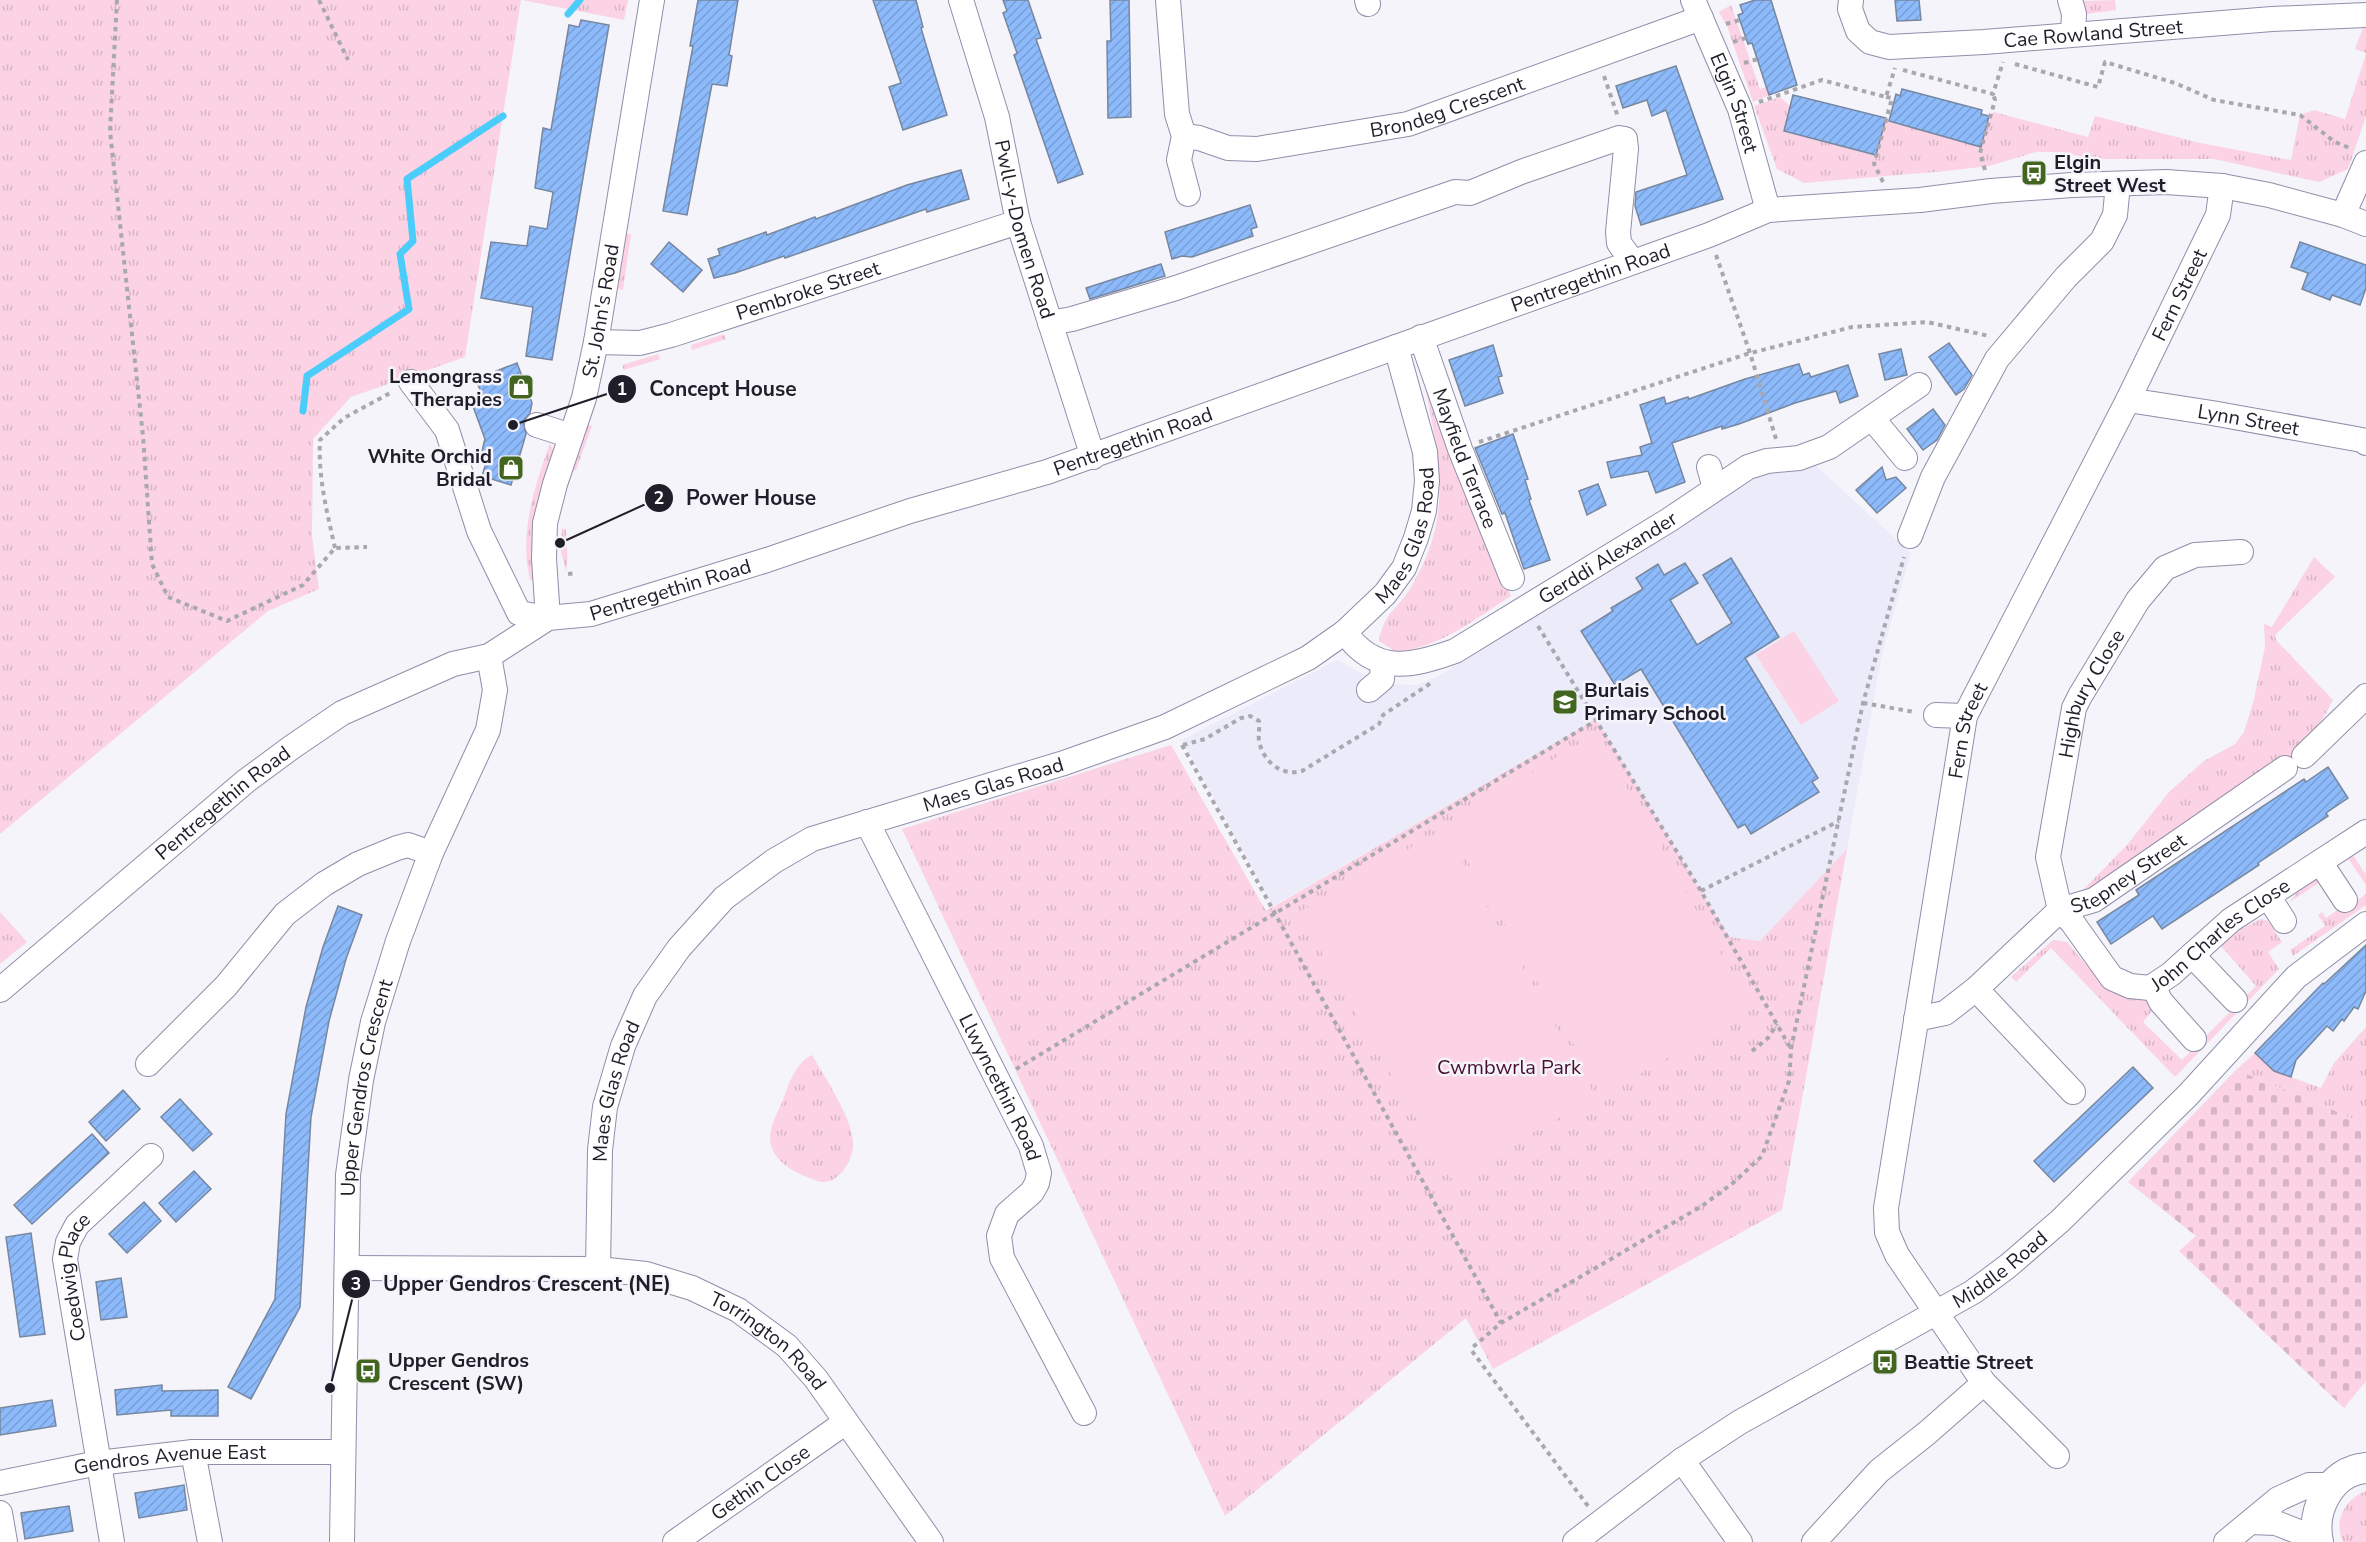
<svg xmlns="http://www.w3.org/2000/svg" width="2366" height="1542" font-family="'Nunito Sans',sans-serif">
	<defs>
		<pattern id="grass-tufts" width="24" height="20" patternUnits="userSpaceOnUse" patternTransform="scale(1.5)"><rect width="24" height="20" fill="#fbd3e4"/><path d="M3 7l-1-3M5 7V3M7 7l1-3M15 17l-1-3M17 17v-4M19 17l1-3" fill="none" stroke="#d7b5c4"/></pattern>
		<pattern id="cemetery-stones" width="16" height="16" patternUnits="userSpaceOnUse" patternTransform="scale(1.5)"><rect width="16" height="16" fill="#fbd3e4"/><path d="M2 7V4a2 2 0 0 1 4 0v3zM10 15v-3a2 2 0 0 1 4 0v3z" fill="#d7b5c4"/></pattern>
		<pattern id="building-hatch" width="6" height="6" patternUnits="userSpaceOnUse" patternTransform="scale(1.5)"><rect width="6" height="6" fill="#8dbafa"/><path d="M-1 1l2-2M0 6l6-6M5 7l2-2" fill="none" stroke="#799fd6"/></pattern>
	</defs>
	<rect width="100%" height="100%" fill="#f4f4fa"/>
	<polygon fill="#ecebfa" points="1812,462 1911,553 1882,654 1847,849 1760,941 1729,937 1596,719 1273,906 1182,740 1337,660 1366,676 1389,684 1416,685 1439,676 1737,485 1760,475"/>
	<g fill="url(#grass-tufts)">
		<polygon points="0,0 521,0 465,357 351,397 313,439 312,536 319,589 268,611 0,834"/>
		<polygon points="522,0 628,0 624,20"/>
		<polygon points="2115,0 2116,10 2087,14 2082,6 2084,1"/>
		<polygon points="1731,5 1760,89 1766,87 1769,95 1753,102 1727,26 1719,12"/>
		<polygon points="2364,25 2366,26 2366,53 2355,49"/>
		<polygon points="2366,54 2366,116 2348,169 2319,182 2214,159 2091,159 2062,152 2036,152 1989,166 1946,171 1804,183 1777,169 1754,106 1780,97 1790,106 1784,131 1876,155 1885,120 1980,147 1989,116 1994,112 2088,137 2095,116 2200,143 2291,160 2300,115 2314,110 2345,119"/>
		<polygon points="626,234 631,234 623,290 617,288"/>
		<polygon points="724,334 726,339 692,350 691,345"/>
		<polygon points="658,354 660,359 624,370 622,365"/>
		<path d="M1432 385 1437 393 1511 596C1474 620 1440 647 1396 652L1379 641C1384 612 1398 609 1411 587 1453 518 1440 464 1426 391Z"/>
		<polygon points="588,425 592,426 576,470 572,472"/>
		<path d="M550 443 554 453C538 498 529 533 536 581L530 580C519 533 534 488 550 443Z"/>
		<path d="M562 528 566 530C566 544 569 558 566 571L561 552Z"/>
		<polygon points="2314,557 2335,577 2275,635 2276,640 2333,700 2308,746 2220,802 2087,894 2078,895 2127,845 2169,792 2204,761 2235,744 2244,732 2254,699 2265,647 2264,624 2272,627"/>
		<polygon points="1596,719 1729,937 1760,941 1847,849 1782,1210 1493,1369 1466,1318 1225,1516 902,829 1171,745 1266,911"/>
		<polygon points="2345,854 2353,855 2366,875 2366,885"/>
		<path d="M2315 875 2320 882 2290 902C2296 890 2309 887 2315 875Z"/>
		<polygon points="2366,894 2366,905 2293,956 2290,950 2325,926 2318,915 2322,912 2326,918 2339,909 2341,912"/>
		<polygon points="0,912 27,942 0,964"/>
		<path d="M2261 919 2268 921 2282 942 2268 952 2279 969 2175 1077 2051 948 2016 982 2011 977 2053 940 2067 942 2105 987C2119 997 2132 999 2150 998L2153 1010 2143 1022 2182 1060 2256 986 2220 945 2241 929Z"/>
		<polygon points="2366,1027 2366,1125 2318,1103 2236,1070 2255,1053 2274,1071 2321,1088 2334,1063"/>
		<path d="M812 1055C824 1076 855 1122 853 1146 852 1161 840 1182 823 1182 819 1182 814 1180 810 1178 790 1171 765 1156 771 1130 773 1120 779 1109 783 1100 789 1084 795 1063 812 1055Z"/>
		<path d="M2366 1491V1542H2343C2333 1520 2345 1499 2366 1491Z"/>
	</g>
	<polygon fill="url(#cemetery-stones)" points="2236,1070 2318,1103 2366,1125 2366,1381 2344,1408 2179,1251 2196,1236 2128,1182"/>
	<g fill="#fbd3e4">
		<polygon points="1794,631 1839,701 1801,725 1756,655"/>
		<polygon points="1596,733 1752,1009 1603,1095 1447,825"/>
		<polygon points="1443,829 1596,1097 1450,1179 1299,912"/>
	</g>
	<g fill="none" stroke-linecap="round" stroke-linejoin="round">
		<g stroke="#4bcdfc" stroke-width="7">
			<polyline points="568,14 580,0"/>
			<polyline points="303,411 307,376 409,309 400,254 413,241 407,179 503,116"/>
		</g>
	</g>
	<g fill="url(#building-hatch)" stroke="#76879f" stroke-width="1.5">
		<polygon points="698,0 738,0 729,55 732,56 727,86 712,84 687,215 663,211 693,46 690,46"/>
		<polygon points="873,0 916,0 923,27 921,28 947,115 903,130 889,87 901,83"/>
		<polygon points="1003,0 1028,0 1041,38 1036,39 1083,174 1058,183 1014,55 1017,53 1003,13 1007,11"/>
		<polygon points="1110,0 1129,0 1131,117 1108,118 1107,41 1111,41"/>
		<polygon points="1755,0 1771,0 1797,85 1769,95 1752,43 1748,44 1738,15 1743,13 1740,5"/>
		<polygon points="1895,0 1919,0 1921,20 1897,21"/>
		<polygon points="581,20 609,25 552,360 526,356 533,307 481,298 491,242 527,246 530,226 547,229 553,192 535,188 543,128 551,130 569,25 579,27"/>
		<polygon points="1676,66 1723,199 1641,225 1635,206 1636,192 1687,175 1666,110 1652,116 1647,100 1623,108 1616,86"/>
		<polygon points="1902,89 1982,110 1981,114 1989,116 1981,147 1889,121 1896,94 1900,96"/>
		<polygon points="1793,95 1886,118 1876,155 1784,131"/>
		<polygon points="961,170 969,199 927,212 926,209 785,258 784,256 735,273 714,278 708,259 720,255 718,249 766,232 767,235 815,217 816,219 907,185"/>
		<polygon points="1250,205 1257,227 1251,229 1253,236 1192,257 1182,256 1172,259 1165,232"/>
		<polygon points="669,242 702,270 683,292 651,264"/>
		<polygon points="2300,242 2366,265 2366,288 2360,305 2332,295 2330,300 2302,289 2308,273 2291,267"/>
		<polygon points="1161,264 1165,276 1090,299 1086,288"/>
		<polygon points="1949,343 1972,375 1964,389 1956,395 1929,357"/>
		<polygon points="1493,345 1502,376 1498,377 1503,393 1465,406 1449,360"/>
		<polygon points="1901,349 1907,375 1885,380 1879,354"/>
		<polygon points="517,363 532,403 530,413 523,421 526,434 511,485 482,476 489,453 482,451 485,439 471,401 483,396 477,383 498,374 496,371"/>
		<polygon points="1799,364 1803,375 1809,373 1811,377 1848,365 1858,396 1840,403 1836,391 1795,403 1739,424 1722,429 1722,426 1672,443 1685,482 1656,493 1648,471 1611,478 1607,462 1642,455 1640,447 1652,443 1640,405 1664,397 1666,404 1688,397 1689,399 1745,379"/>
		<polygon points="1933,409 1945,425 1937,440 1923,450 1907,429"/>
		<polygon points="1513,434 1528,479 1525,480 1531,499 1529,500 1550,560 1524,569 1505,513 1502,514 1475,448"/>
		<polygon points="1882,467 1886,480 1896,477 1906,488 1877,513 1856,490"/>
		<polygon points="1598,484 1606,505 1587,515 1579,491"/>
		<polygon points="1731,558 1779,637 1745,658 1818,778 1812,782 1819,792 1751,834 1745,824 1738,828 1641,669 1615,685 1581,631 1613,611 1611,608 1643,589 1636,578 1658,564 1664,575 1685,563 1698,583 1670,600 1697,645 1732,623 1703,575"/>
		<polygon points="2328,767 2348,798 2326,813 2328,816 2258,863 2259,865 2162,929 2153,916 2111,944 2097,922 2139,895 2136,890 2304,779 2306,782"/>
		<polygon points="338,906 362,915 346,959 329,1021 311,1117 300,1307 251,1399 228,1387 275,1299 286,1114 306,1007 323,947"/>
		<polygon points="2366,945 2366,991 2358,1009 2354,1007 2344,1021 2342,1019 2333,1031 2327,1026 2296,1060 2291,1077 2274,1071 2255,1053 2323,983 2324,984"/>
		<polygon points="2133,1067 2153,1088 2054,1182 2034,1161"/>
		<polygon points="123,1090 140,1109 106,1141 89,1122"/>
		<polygon points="180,1099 212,1134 193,1151 161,1117"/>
		<polygon points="92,1134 109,1153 32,1224 14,1205"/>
		<polygon points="194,1171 211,1189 176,1222 159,1203"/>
		<polygon points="144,1202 161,1221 127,1253 109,1234"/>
		<polygon points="31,1233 45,1334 20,1337 6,1237"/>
		<polygon points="121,1278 127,1317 101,1320 96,1282"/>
		<polygon points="162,1385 162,1391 218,1390 218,1416 171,1416 171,1410 117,1415 115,1390"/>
		<polygon points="52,1400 56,1426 0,1435 0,1408"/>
		<polygon points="184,1485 187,1510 139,1518 135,1493"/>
		<polygon points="69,1506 73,1531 25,1539 21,1513"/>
	</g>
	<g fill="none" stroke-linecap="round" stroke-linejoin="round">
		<g stroke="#908eaa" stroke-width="26">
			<g id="minor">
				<path id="s1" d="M961 0 997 117 1018 222 1093 457"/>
				<polyline points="1168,0 1177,114 1184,136 1179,160 1188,194"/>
				<polyline points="1367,0 1368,4"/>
				<path id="s2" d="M1693 0 1740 109 1768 210"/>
				<path id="s3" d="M1851 0 1850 9 1858 31 1870 42 1889 47 1984 42 2272 19 2366 15"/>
				<polyline points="2070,0 2074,14 2073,33"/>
				<path id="s4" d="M1184 136 1199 138 1228 148 1257 149 1408 124 1701 18"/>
				<polyline points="2343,215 2366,163"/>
				<polyline points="1050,323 1072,319 1176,288 1455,192 1470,193 1521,172 1619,138 1625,139 1626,149 1618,232 1619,243 1632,261"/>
				<path id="s5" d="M1421 337 1460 449 1512 578"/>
				<path id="s6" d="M596 342 640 343 671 335 1018 222"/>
				<polyline points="411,382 447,430 479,531 519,613 548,618"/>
				<path id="s7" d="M2128 400 2212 413 2362 440 2366 443"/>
				<polyline points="1872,418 1905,458"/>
				<polyline points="537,425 571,436"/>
				<polyline points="1709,467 1715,488"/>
				<polyline points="1910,536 1933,477 1997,359 2066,277 2102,241 2115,215 2118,184"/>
				<path id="s8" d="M548 618 544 559 545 523 555 484 584 398 596 342 652 0"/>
				<path id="s9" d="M1345 632C1375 676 1413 666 1455 651L1669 520 1748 467 1767 461 1799 458 1829 447 1919 385"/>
				<polyline points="1369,690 1382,679 1383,662"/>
				<polyline points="1936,715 1965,716"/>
				<polyline points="2304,756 2366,696"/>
				<path id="s10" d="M867 822 1031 1146 1039 1173 1037 1183 1032 1192 1007 1214 999 1236 1002 1258 1084 1413"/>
				<polyline points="2320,862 2345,900"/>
				<polyline points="2268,896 2284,921"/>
				<path id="s11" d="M2060 910 2048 857 2074 708 2080 696 2138 600 2165 568 2195 555 2241 552"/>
				<path id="s12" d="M2060 910 2072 922 2112 978 2130 986 2150 988 2171 974 2231 920 2366 832"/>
				<polyline points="2192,955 2235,1000"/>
				<polyline points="2153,986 2161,1002 2194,1039"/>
				<polyline points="1976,989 2073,1092"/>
				<path id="s13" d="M0 990 246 781 292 747 342 713 453 664 489 656 548 618 591 614 767 560 910 511 1047 472 1709 235 1768 210 1920 200 1991 191 2072 185 2166 182 2222 186 2269 195 2343 215 2366 224"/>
				<path id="s14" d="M1916 1019 1945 1013 1976 989 2060 910 2094 900 2285 768"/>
				<polyline points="148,1064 226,986 285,914 324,884 358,864 397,848 408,845 431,853"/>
				<path id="s15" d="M347 1268 598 1269 646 1274 692 1288 738 1310 787 1346 816 1379 931 1542"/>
				<path id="s16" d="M598 1269 600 1150 605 1107 623 1046 645 996 679 948 724 898 774 861 812 839 1064 763 1165 727 1308 658 1345 632 1385 594 1404 568 1416 538 1424 511 1427 481 1425 452 1396 347"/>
				<polyline points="193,1452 210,1542"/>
				<path id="s17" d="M2057 1456 1984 1383 1897 1255 1887 1232 1886 1208 1965 716 2128 400 2218 215 2222 186"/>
				<polyline points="1682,1460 1740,1542"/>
				<path id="s18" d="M0 1483 98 1463 193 1452H342"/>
				<polyline points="0,1513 5,1542"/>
				<polyline points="2251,1522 2276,1523 2317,1539"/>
				<path id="s19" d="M112 1542 65 1259 68 1242 77 1225 151 1156"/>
				<path id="s20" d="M342 1542 348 1175 361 1080 373 1022 398 941 431 853 488 730 495 690 489 656"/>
				<path id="s21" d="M675 1542 846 1422"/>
				<path id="s22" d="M1575 1542 1682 1460 1740 1422 1973 1292 2008 1266 2060 1221 2188 1095 2296 977 2366 924"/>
				<polyline points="1814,1542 1879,1471 1927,1433 1984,1383"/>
				<polyline points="2226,1542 2278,1499 2309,1485 2332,1485"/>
			</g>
		</g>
		<g stroke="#908eaa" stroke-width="32">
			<path id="major" d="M2318 1542C2311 1510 2330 1471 2366 1468"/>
		</g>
		<g stroke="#a9a8b0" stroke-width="4" stroke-dasharray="4.5 4.5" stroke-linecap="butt">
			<polyline points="117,0 110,131 143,436 152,564 168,597 227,621 303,585 335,548 367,547"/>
			<polyline points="319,0 348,60"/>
			<polyline points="1726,24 1740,20"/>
			<polyline points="1733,42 1746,38"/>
			<polyline points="1744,63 1758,59"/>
			<polyline points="2015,64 2098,87 2105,62 2175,83 2214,100 2300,115 2335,142 2352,149"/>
			<polyline points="1903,70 1993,94 2003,62"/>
			<polyline points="1604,76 1618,117"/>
			<polyline points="1759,102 1822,80 1886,97 1895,68"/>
			<polyline points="1985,170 1980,153 1995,100 1993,94"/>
			<polyline points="1883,182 1874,164 1892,98 1886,97"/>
			<polyline points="1716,255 1750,353 1776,439"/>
			<polyline points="1479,442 1747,354 1852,327 1927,322 1989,336"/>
			<path d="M335 548C327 512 318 478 320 440L344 418 392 392"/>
			<polyline points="568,574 576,573"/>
			<polyline points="1538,626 1701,891 1791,1049"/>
			<polyline points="1863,703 1915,712"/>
			<polyline points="1182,745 1501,1323"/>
			<path d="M1183 745 1205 739 1241 718 1250 716 1259 721C1260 728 1258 734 1259 741 1263 761 1281 777 1302 771L1379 724 1383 715 1431 683"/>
			<polyline points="1701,891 1839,821"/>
			<polyline points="1752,1051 1768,1038 1777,1024"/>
			<polyline points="1016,1069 1595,721"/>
			<polyline points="1588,1506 1472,1351 1473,1347 1501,1323 1702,1206 1733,1183 1762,1156 1789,1081 1791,1049 1863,703 1904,557"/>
		</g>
		<use href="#minor" stroke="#fff" stroke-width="24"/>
		<use href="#major" stroke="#fff" stroke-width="30"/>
	</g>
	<defs>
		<g id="bus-square" transform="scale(1.35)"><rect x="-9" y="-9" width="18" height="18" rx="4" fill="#42661f" stroke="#f4f4fa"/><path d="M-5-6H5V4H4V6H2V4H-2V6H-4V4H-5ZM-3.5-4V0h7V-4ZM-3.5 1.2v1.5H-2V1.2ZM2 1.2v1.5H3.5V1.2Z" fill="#fff"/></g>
		<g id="shop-square" transform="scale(1.35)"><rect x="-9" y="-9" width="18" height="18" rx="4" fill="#42661f" stroke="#f4f4fa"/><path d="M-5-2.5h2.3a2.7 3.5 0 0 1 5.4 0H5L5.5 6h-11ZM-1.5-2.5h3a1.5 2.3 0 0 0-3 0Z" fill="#fff"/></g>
		<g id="school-square" transform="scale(1.35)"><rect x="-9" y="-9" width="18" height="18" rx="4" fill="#42661f" stroke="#f4f4fa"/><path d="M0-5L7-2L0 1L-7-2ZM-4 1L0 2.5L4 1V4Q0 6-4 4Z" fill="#fff"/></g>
	</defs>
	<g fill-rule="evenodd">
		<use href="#bus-square" x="2034" y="173"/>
		<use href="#shop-square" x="521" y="387"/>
		<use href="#shop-square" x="511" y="468"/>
		<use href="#school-square" x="1565" y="702"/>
		<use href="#bus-square" x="1885" y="1362"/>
		<use href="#bus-square" x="368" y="1371"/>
	</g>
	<g text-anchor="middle" stroke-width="5" stroke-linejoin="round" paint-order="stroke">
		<g font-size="20" fill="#1f1e29" stroke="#f4f4fa">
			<text dy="7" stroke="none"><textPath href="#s3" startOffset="273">Cae Rowland Street</textPath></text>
			<text dy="7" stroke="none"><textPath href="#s2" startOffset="111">Elgin Street</textPath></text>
			<text dy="7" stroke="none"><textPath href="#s4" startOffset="270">Brondeg Crescent</textPath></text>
			<text dy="7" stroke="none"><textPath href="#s1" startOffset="238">Pwll-y-Domen Road</textPath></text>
			<text dy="7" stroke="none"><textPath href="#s13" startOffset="1767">Pentregethin Road</textPath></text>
			<text dy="7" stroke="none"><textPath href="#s6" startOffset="220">Pembroke Street</textPath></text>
			<text dy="7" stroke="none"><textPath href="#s17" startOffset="1278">Fern Street</textPath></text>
			<text dy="7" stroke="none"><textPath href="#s8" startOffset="315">St. John's Road</textPath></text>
			<text dy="7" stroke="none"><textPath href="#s7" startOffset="122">Lynn Street</textPath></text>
			<text dy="7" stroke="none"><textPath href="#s13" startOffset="1281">Pentregethin Road</textPath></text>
			<text dy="7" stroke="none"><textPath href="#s5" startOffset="129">Mayfield Terrace</textPath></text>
			<text dy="7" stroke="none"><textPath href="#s16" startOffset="1206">Maes Glas Road</textPath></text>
			<text dy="7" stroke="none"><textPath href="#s9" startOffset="302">Gerddi Alexander</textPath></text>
			<text dy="7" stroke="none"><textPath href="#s13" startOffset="795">Pentregethin Road</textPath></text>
			<text dy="7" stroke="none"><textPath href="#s11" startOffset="225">Highbury Close</textPath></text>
			<text dy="7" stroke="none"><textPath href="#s17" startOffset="792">Fern Street</textPath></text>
			<text dy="7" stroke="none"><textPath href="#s16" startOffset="702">Maes Glas Road</textPath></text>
			<text dy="7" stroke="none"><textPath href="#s13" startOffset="291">Pentregethin Road</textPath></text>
			<text dy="7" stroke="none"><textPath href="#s14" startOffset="262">Stepney Street</textPath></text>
			<text dy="7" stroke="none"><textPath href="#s12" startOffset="214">John Charles Close</textPath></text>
			<text dy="7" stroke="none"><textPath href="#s20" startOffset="456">Upper Gendros Crescent</textPath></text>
			<text dy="7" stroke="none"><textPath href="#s10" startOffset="297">Llwyncethin Road</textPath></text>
			<text dy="7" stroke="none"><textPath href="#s16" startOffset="180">Maes Glas Road</textPath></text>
			<text dy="7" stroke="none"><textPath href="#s22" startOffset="506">Middle Road</textPath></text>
			<text dy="7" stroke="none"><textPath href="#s19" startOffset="270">Coedwig Place</textPath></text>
			<text dy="7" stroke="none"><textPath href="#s15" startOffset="441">Torrington Road</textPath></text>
			<text dy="7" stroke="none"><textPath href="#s18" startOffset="172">Gendros Avenue East</textPath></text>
			<text dy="7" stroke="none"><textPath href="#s21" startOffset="104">Gethin Close</textPath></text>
		</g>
		<g font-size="20" font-weight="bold" fill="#1f1e29" stroke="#f4f4fa" text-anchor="start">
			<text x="2054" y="169">Elgin<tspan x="2054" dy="23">Street West</tspan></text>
			<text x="502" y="383" text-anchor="end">Lemongrass<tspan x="502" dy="23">Therapies</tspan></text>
			<text x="492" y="463" text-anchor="end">White Orchid<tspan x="492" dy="23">Bridal</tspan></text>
			<text x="1584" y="697">Burlais<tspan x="1584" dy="23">Primary School</tspan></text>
			<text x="388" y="1367">Upper Gendros<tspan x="388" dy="23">Crescent (SW)</tspan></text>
			<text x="1904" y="1369">Beattie Street</text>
		</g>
		<g font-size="20" fill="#4a0f30" stroke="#f4f4fa">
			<text x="1509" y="1074">Cwmbwrla Park</text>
		</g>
	</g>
	<path fill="none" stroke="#1f1e29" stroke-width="2" d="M513 425L622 389M560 543L659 498M330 1388L356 1284"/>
	<g fill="#1f1e29" stroke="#f4f4fa" stroke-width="2">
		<circle cx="513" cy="425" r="6"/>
		<circle cx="560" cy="543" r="6"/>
		<circle cx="330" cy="1388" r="6"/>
		<circle cx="622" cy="389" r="15"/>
		<circle cx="659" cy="498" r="15"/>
		<circle cx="356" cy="1284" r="15"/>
	</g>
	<g font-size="18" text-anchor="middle" font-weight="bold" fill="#fff">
		<text x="622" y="395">1</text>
		<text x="659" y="504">2</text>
		<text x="356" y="1290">3</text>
	</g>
	<g font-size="21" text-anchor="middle" font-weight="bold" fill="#1f1e29" stroke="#f4f4fa" stroke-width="5" stroke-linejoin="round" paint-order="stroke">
		<text x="723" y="396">Concept House</text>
		<text x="751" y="505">Power House</text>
		<text x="527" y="1291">Upper Gendros Crescent (NE)</text>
	</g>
</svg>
